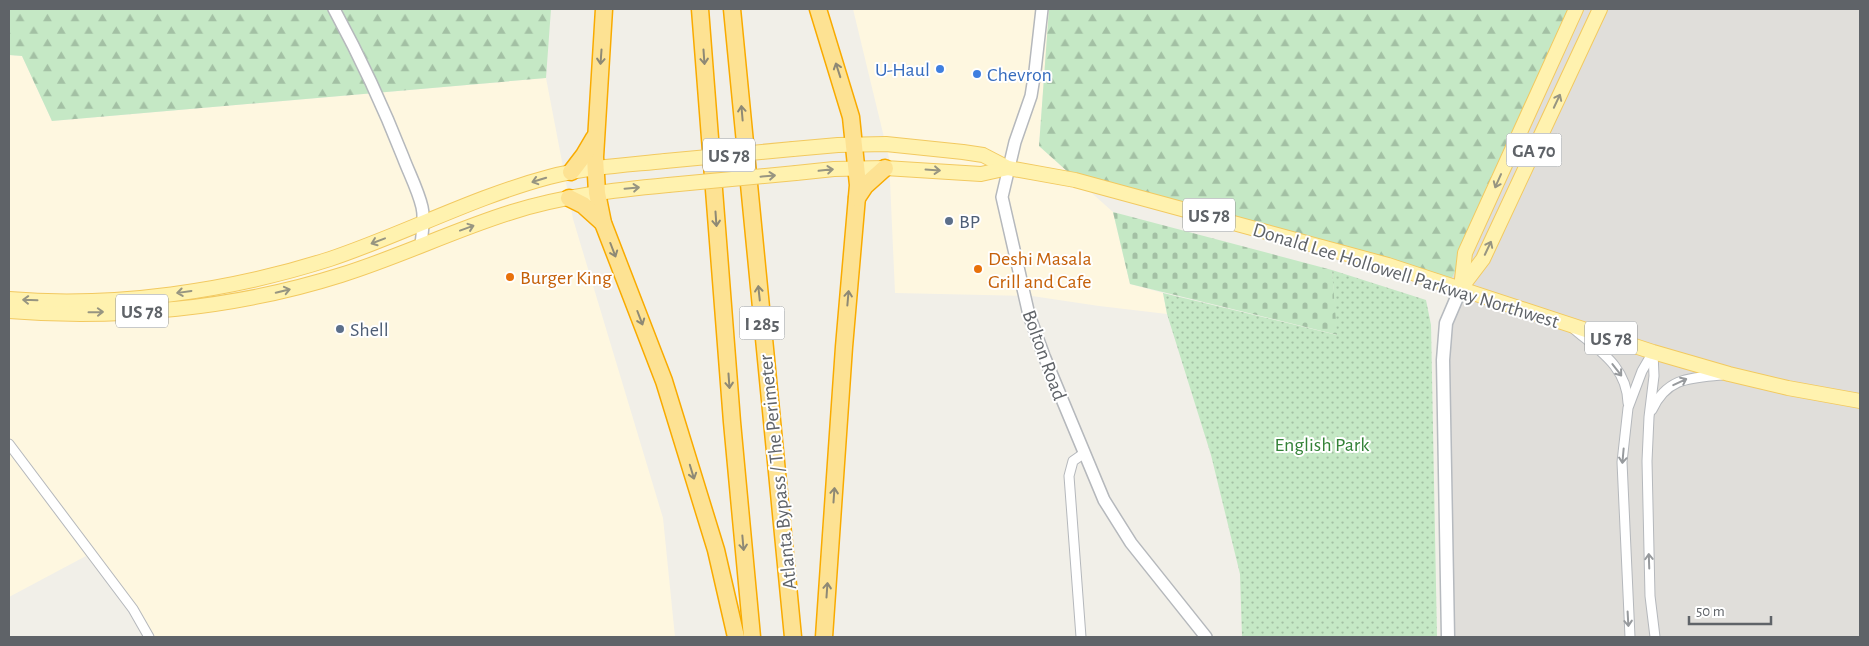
<svg xmlns="http://www.w3.org/2000/svg" width="1869" height="646" font-family="'Alegreya Sans',sans-serif">
	<defs>
		<pattern id="forest-firs" width="22" height="20" patternUnits="userSpaceOnUse" patternTransform="scale(1.25)"><rect width="22" height="20" fill="#c5e8c5"/><path d="M5 1l3.5 6h-7zM16 11l3.5 6h-7z" fill="#a3c0a4"/></pattern>
		<pattern id="cemetery-stones" width="16" height="16" patternUnits="userSpaceOnUse" patternTransform="scale(1.25)"><rect width="16" height="16" fill="#c5e8c5"/><path d="M2 7V4a2 2 0 0 1 4 0v3zM10 15v-3a2 2 0 0 1 4 0v3z" fill="#a3c0a4"/></pattern>
		<pattern id="park-dots" width="8" height="8" patternUnits="userSpaceOnUse" patternTransform="scale(1.25)"><rect width="8" height="8" fill="#c5e8c5"/><path d="M2 2h.1M6 6h.1" fill="none" stroke="#a3c0a4" stroke-width="1.8" stroke-linecap="round"/></pattern>
	</defs>
	<rect width="100%" height="100%" fill="#f1efe8"/>
	<g fill="#fef7e0">
		<polygon points="853,9 1049,9 1039,146 1113,212 1130,284 1163,293 1167,314 1099,306 1032,296 895,293 889,158"/>
		<polygon points="9,55 22,56 52,121 546,78 573,219 663,518 675,637 151,637 150,633 86,556 9,597"/>
	</g>
	<polygon fill="#e0deda" points="1584,9 1860,9 1860,637 1450,637 1446,422 1448,286"/>
	<g fill="url(#forest-firs)">
		<polygon points="9,9 551,9 546,78 52,121 22,56 9,55"/>
		<polygon points="1049,9 1584,9 1448,286 1087,189 1039,146"/>
	</g>
	<polygon fill="url(#cemetery-stones)" points="1113,212 1332,270 1338,335 1130,284"/>
	<polygon fill="url(#park-dots)" points="1332,270 1426,300 1431,325 1437,637 1242,637 1240,574 1211,455 1167,314 1163,293 1337,335"/>
	<g fill="none" stroke-linecap="round" stroke-linejoin="round">
		<g stroke="#b5b8bc" stroke-width="11">
			<g id="minor">
				<path d="M1573 328C1598 350 1627 366 1628 403"/>
				<polyline points="1653,352 1654,376 1649,417 1647,461 1650,596 1655,637"/>
				<path d="M1652 410C1667 377 1691 378 1722 375"/>
				<polyline points="9,444 133,609 149,637"/>
				<polyline points="1081,637 1069,476 1073,461 1083,454"/>
				<polyline points="1630,637 1622,462 1628,408 1642,371 1653,352"/>
			</g>
		</g>
		<g stroke="#b5b8bc" stroke-width="14">
			<g id="tertiary">
				<path d="M334 9C360 57 383 106 403 157 409 173 418 190 422 207 425 219 422 233 421 245"/>
				<polyline points="1042,9 1035,71 1031,96 1015,142 1002,197 1029,315 1044,356 1104,500 1131,543 1206,637"/>
			</g>
		</g>
		<g stroke="#b6babf" stroke-width="15">
			<polyline id="secondary" points="1448,637 1443,360 1446,323 1461,288"/>
		</g>
		<g stroke="#f2c960" stroke-width="16">
			<g id="primary">
				<polyline points="793,149 838,145 886,144 963,152 983,155 1008,168 1075,180 1108,189 1388,265 1653,352 1729,374 1788,388 1860,401"/>
				<polyline points="796,173 834,169 885,168 981,174 1008,168"/>
				<polyline points="1461,288 1483,259 1600,9"/>
				<polyline points="1461,288 1465,253 1576,9"/>
				<path d="M9 299C114 308 230 291 330 259 404 234 474 197 549 177 587 167 627 165 665 161"/>
				<path d="M9 311C118 320 237 308 341 275 399 257 454 230 512 212 562 196 615 190 668 185"/>
			</g>
		</g>
		<g stroke="#f9ab00" stroke-width="19">
			<g id="motorway">
				<polyline points="604,9 595,157 597,193 603,223 664,381 716,550 736,637"/>
				<polyline points="700,9 732,422 752,637"/>
				<polyline points="732,9 793,637"/>
				<polyline points="818,9 851,117 858,185 844,347 824,637"/>
				<polyline points="571,172 584,155 594,138"/>
				<polyline points="569,198 583,205 603,223"/>
				<polyline points="857,198 865,186 885,168"/>
			</g>
		</g>
		<use href="#minor" stroke="#fff" stroke-width="9"/>
		<use href="#tertiary" stroke="#fff" stroke-width="11"/>
		<use href="#secondary" stroke="#fff" stroke-width="12"/>
		<use href="#primary" stroke="#fff2af" stroke-width="14"/>
		<use href="#motorway" stroke="#fde293" stroke-width="16"/>
		<g stroke="#f2c960" stroke-width="16" stroke-linecap="butt">
			<g id="primary-bridge">
				<polyline points="665,161 793,149"/>
				<polyline points="668,185 796,173"/>
			</g>
		</g>
		<use href="#primary-bridge" stroke="#fff2af" stroke-width="14"/>
	</g>
	<defs><path id="oneway-shaft" d="M-6 0H5M1.5-3L5.5 0L1.5 3" fill="none" stroke-width="1.6" stroke-linecap="round" stroke-linejoin="round" transform="scale(1.25)"/></defs>
	<g stroke="#8e8975">
		<use href="#oneway-shaft" transform="translate(601 57) rotate(94)"/>
		<use href="#oneway-shaft" transform="translate(704 57) rotate(86)"/>
		<use href="#oneway-shaft" transform="translate(838 70) rotate(-108)"/>
		<use href="#oneway-shaft" transform="translate(742 113) rotate(-95)"/>
		<use href="#oneway-shaft" transform="translate(716 219) rotate(86)"/>
		<use href="#oneway-shaft" transform="translate(613 250) rotate(69)"/>
		<use href="#oneway-shaft" transform="translate(759 293) rotate(-96)"/>
		<use href="#oneway-shaft" transform="translate(848 298) rotate(-85)"/>
		<use href="#oneway-shaft" transform="translate(640 318) rotate(69)"/>
		<use href="#oneway-shaft" transform="translate(729 381) rotate(86)"/>
		<use href="#oneway-shaft" transform="translate(692 472) rotate(73)"/>
		<use href="#oneway-shaft" transform="translate(834 495) rotate(-86)"/>
		<use href="#oneway-shaft" transform="translate(743 543) rotate(85)"/>
		<use href="#oneway-shaft" transform="translate(827 590) rotate(-86)"/>
	</g>
	<g stroke="#979581">
		<use href="#oneway-shaft" transform="translate(1557 101) rotate(-65)"/>
		<use href="#oneway-shaft" transform="translate(826 170) rotate(-6)"/>
		<use href="#oneway-shaft" transform="translate(933 170) rotate(4)"/>
		<use href="#oneway-shaft" transform="translate(768 176) rotate(-5)"/>
		<use href="#oneway-shaft" transform="translate(539 180) rotate(163)"/>
		<use href="#oneway-shaft" transform="translate(1498 181) rotate(114)"/>
		<use href="#oneway-shaft" transform="translate(632 188) rotate(-5)"/>
		<use href="#oneway-shaft" transform="translate(467 228) rotate(-20)"/>
		<use href="#oneway-shaft" transform="translate(378 241) rotate(159)"/>
		<use href="#oneway-shaft" transform="translate(1488 248) rotate(-65)"/>
		<use href="#oneway-shaft" transform="translate(283 291) rotate(-14)"/>
		<use href="#oneway-shaft" transform="translate(184 292) rotate(172)"/>
		<use href="#oneway-shaft" transform="translate(30 300) rotate(-178)"/>
		<use href="#oneway-shaft" transform="translate(96 312) rotate(-1)"/>
	</g>
	<g stroke="#979a9d">
		<use href="#oneway-shaft" transform="translate(1617 370) rotate(52)"/>
		<use href="#oneway-shaft" transform="translate(1680 382) rotate(-25)"/>
		<use href="#oneway-shaft" transform="translate(1623 456) rotate(95)"/>
		<use href="#oneway-shaft" transform="translate(1649 561) rotate(-92)"/>
		<use href="#oneway-shaft" transform="translate(1628 619) rotate(87)"/>
	</g>
	<g fill="#3f7fe0" stroke="#fff" stroke-width="2">
		<circle cx="940" cy="69" r="5"/>
		<circle cx="977" cy="74" r="5"/>
	</g>
	<g fill="#5c6f8a" stroke="#fff" stroke-width="2">
		<circle cx="949" cy="221" r="5"/>
		<circle cx="340" cy="329" r="5"/>
	</g>
	<g fill="#e8710a" stroke="#fff" stroke-width="2">
		<circle cx="978" cy="269" r="5"/>
		<circle cx="510" cy="277" r="5"/>
	</g>
	<g text-anchor="middle" stroke-width="4" stroke-linejoin="round" paint-order="stroke">
		<g fill="#fff" stroke="#8f9295" stroke-width="1">
			<rect x="1506.5" y="133.5" width="55" height="33" rx="4"/>
			<rect x="703" y="138.5" width="52" height="33" rx="4"/>
			<rect x="1183" y="198.5" width="52" height="33" rx="4"/>
			<rect x="116" y="294.5" width="52" height="33" rx="4"/>
			<rect x="739.5" y="306.5" width="45" height="33" rx="4"/>
			<rect x="1585" y="321.5" width="52" height="33" rx="4"/>
		</g>
		<g font-size="19" font-weight="bold" fill="#5f6368">
			<text x="1534" y="157">GA 70</text>
			<text x="729" y="162">US 78</text>
			<text x="1209" y="222">US 78</text>
			<text x="142" y="318">US 78</text>
			<text x="762" y="330">I 285</text>
			<text x="1611" y="345">US 78</text>
		</g>
		<g font-size="20" fill="#366cbe" stroke="#fff" text-anchor="end">
			<text x="930" y="76">U-Haul</text>
			<text x="987" y="81" text-anchor="start">Chevron</text>
		</g>
		<g font-size="20" fill="#4e5e75" stroke="#fff" text-anchor="start">
			<text x="959" y="228">BP</text>
			<text x="350" y="336">Shell</text>
		</g>
		<g font-size="20" fill="#c56008" stroke="#fff" text-anchor="start">
			<text x="988" y="265">Deshi Masala<tspan x="988" dy="23">Grill and Cafe</tspan></text>
			<text x="520" y="284">Burger King</text>
		</g>
		<g font-size="20" fill="#5f6368" stroke="#fff">
			<text transform="translate(1406 275) rotate(17)" y="7">Donald Lee Hollowell Parkway Northwest</text>
			<text transform="translate(1045 355) rotate(70)" y="7">Bolton Road</text>
			<text transform="translate(777 472) rotate(-96)" y="7">Atlanta Bypass / The Perimeter</text>
		</g>
		<g font-size="20" fill="#348238" stroke="#fff">
			<text x="1322" y="451">English Park</text>
		</g>
	</g>
	<rect width="1869" height="646" fill="none" stroke="#5f6368" stroke-width="20"/>
	<path d="M1689 616v8h82v-8" fill="none" stroke="#5f6368" stroke-width="2.5"/>
	<text x="1696" y="616" font-size="15" fill="#5f6368" stroke="#ffffff" stroke-width="4" paint-order="stroke">50 m</text>
</svg>
